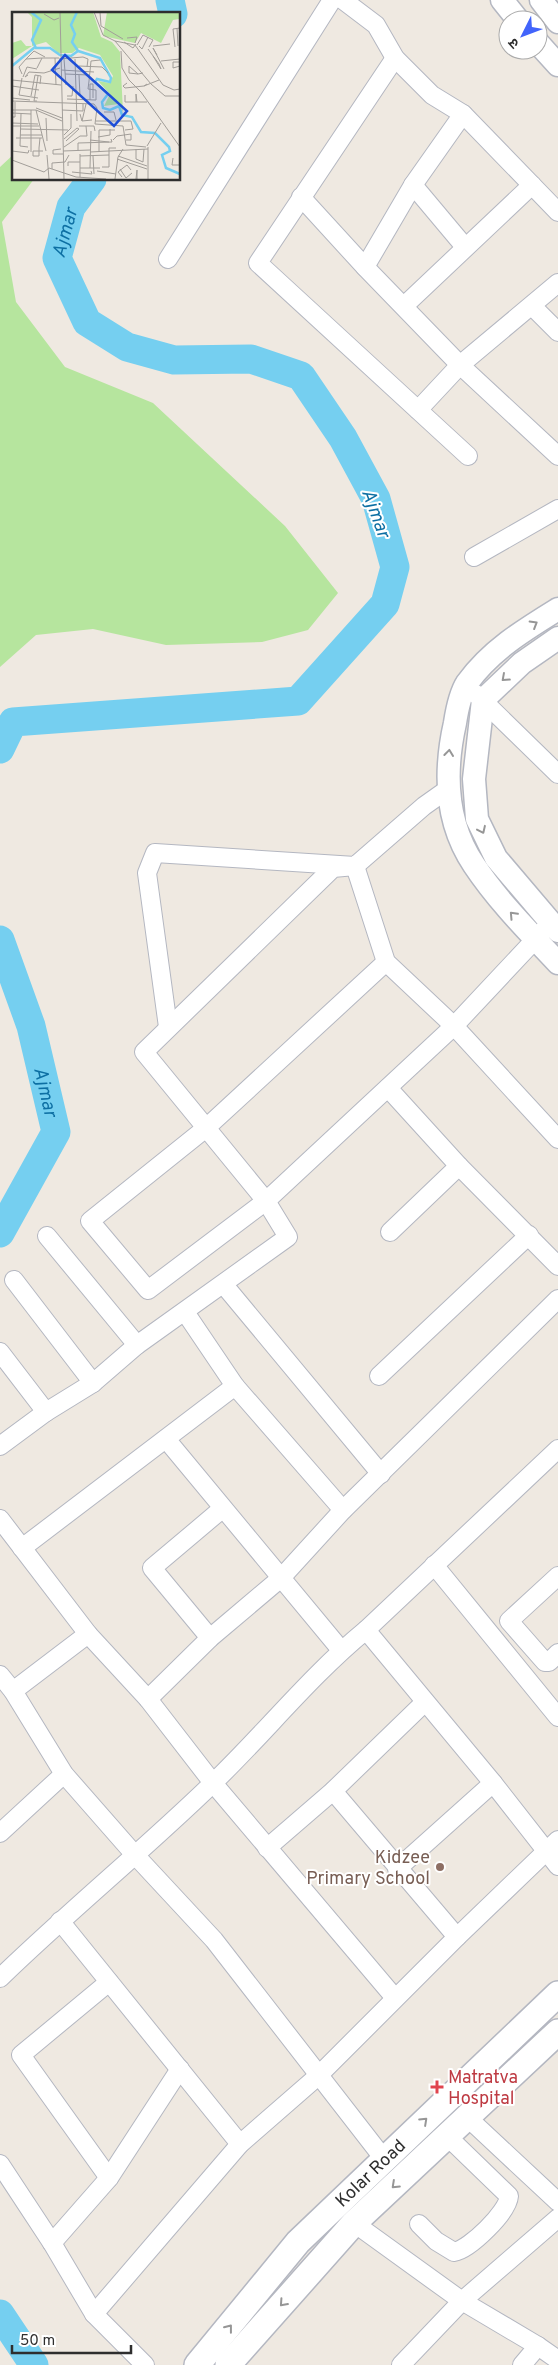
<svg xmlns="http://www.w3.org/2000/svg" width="558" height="2365" font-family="Overpass,'Noto Sans Devanagari',sans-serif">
	<rect width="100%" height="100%" fill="#efe9e1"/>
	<polygon fill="#b6e59e" points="14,154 14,179 34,179 2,222 16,302 65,367 153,403 285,526 338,593 308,630 262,642 166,645 93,629 36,635 0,667 0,167"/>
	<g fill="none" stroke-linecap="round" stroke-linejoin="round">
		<g stroke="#75cff0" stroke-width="29">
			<polyline points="170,0 173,14"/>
			<path id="s1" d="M0 749 13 722 298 701 385 604 395 567 376 499 343 438 301 376 251 359 174 360 127 347 87 322 57 258 71 207 92 179"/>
			<path id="s2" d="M0 940 31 1026 56 1132 0 1233"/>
			<polyline points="0,2314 34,2365"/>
		</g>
		<g stroke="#b4b7c1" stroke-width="20">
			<g id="minor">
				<polyline points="343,0 376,25 395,58 432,95 463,114 558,212"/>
				<polyline points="395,58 258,263 468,456"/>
				<polyline points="413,185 465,247"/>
				<polyline points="301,197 365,267 460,365 558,456"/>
				<polyline points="168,259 332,0"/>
				<polyline points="365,267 413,185 463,114"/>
				<polyline points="404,306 532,185"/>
				<polyline points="532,306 558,332"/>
				<polyline points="418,410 460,365 558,283"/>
				<polyline points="474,557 558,509"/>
				<polyline points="476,694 558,774"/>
				<polyline points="386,962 206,1128 90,1221 148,1290 266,1201 454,1026 544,930"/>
				<polyline points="168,1027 147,873 155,853 355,866 424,806 448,789"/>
				<polyline points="388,1088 459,1166 558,1266"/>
				<polyline points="390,1232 459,1166"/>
				<polyline points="47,1236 137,1345"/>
				<polyline points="14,1280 93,1383"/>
				<polyline points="224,1285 381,1474"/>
				<polyline points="185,1312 235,1386 343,1510"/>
				<polyline points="0,1352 46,1412"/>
				<polyline points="379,1376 529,1235"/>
				<polyline points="166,1439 341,1650"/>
				<polyline points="0,1446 46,1412 93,1383 137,1345 288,1237 266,1201 144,1052 333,868 355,866 386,962 454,1026 558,1139"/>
				<polyline points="0,1519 88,1634 148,1699 213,1783 395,1998"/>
				<polyline points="22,1548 235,1386"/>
				<polyline points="434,1565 558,1717"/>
				<polyline points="558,1576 509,1621 545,1662 549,1662 558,1653"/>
				<polyline points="366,1630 493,1783 558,1866"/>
				<polyline points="210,1638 152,1568 222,1509"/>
				<polyline points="0,1675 13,1691 64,1774 135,1855 214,1940 384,2159"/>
				<polyline points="13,1691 88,1634"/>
				<polyline points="148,1699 210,1638 281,1578 343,1510 558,1299"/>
				<polyline points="333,1791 457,1937"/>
				<polyline points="0,1833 64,1774"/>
				<polyline points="267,1848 333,1791 425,1702"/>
				<polyline points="397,1869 493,1783"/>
				<polyline points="60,1921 240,2144"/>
				<path d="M0 1978C69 1911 144 1850 213 1783 265 1733 310 1676 366 1630L558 1449"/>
				<polyline points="468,2118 558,2202"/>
				<polyline points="0,2164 52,2243 94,2314 145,2365"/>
				<polyline points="109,2178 21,2055 109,1982"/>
				<polyline points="354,2223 462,2301 538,2346 558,2360"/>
				<path d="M419 2224 436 2241 454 2252C470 2249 508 2212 509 2196L448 2137"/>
				<polyline points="52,2243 109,2178 180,2069"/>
				<polyline points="94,2314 240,2144 318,2076 457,1937 558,1840"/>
				<polyline points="401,2365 462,2301 558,2218"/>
				<polyline points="522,2365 538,2346"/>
			</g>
		</g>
		<g stroke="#b4b7c1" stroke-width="25">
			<g id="tertiary">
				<polyline points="502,0 518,20"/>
				<polyline points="541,0 558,22"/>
				<polyline points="538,43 558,65"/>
				<path d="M558 609C524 630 491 650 467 683 460 694 457 710 455 723 444 772 445 822 474 865 498 901 529 932 558 963"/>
				<polyline points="558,638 522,663 483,700 474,779 477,819 496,858 558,931"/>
			</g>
		</g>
		<g stroke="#b4b7c1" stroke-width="28">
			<g id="secondary">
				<path id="s3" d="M197 2365 298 2242 558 1994"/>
				<polyline points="228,2365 354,2223 558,2032"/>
			</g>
		</g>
		<use href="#minor" stroke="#fff" stroke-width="18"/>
		<use href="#tertiary" stroke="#fff" stroke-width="22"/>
		<use href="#secondary" stroke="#fff" stroke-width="25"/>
	</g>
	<defs><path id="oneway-chevron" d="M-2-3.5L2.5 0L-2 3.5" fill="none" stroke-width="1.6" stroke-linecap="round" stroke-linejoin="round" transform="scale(1.25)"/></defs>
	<g stroke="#969696">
		<use href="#oneway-chevron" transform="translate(534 624) rotate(-31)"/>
		<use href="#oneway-chevron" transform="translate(505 678) rotate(138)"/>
		<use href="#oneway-chevron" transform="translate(449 753) rotate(-83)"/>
		<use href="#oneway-chevron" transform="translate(482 830) rotate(65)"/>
		<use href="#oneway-chevron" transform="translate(513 915) rotate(-133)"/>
		<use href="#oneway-chevron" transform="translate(424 2121) rotate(-43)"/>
		<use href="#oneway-chevron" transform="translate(395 2185) rotate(137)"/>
		<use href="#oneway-chevron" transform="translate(283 2303) rotate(132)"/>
		<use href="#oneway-chevron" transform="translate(229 2328) rotate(-52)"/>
	</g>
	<circle fill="#8d6e63" stroke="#fff" stroke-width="2" cx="440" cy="1867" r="5"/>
	<path fill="#e0444e" stroke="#fff" stroke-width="2" d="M434.5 2079.5h5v5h5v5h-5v5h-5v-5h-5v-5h5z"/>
	<g text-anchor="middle" stroke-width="4" stroke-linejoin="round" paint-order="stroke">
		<g font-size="18" fill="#785e54" stroke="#fff" text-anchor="end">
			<text x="430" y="1863">Kidzee<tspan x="430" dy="21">Primary School</tspan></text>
		</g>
		<g font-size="18" fill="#be3a42" stroke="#fff" text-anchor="start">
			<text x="448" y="2083">Matratva<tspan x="448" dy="21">Hospital</tspan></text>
		</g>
		<g font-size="18" fill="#2e2e2e" stroke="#fff">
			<text dy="6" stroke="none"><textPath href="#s3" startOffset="259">Kolar Road</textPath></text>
		</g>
		<g font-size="19" font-style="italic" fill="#0d6fa3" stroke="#fff">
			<text dy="7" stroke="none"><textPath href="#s1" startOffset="1022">Ajmar</textPath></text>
			<text transform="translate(377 513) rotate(70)" y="7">Ajmar</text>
			<text dy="7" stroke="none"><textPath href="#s2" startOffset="159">Ajmar</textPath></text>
		</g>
	</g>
	<g transform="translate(12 12)">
		<rect width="168" height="168" fill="#efe9e1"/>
		<path d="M15 0H81L89 25 100 30 108 40 111 100 107 92 92 94 98 82 86 69 98 71 101 64 88 43 67 36 60 41H46L34 30 20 34 0 47V31L9 28 14 34H20V5ZM95 0H167V7L161 8 149 31 129 21 123 31 91 24Z" fill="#b6e59e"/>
		<path fill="none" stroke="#75cff0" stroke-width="2.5" d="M19 0 29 8 20 28 24 36H38L48 43 59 44 66 39 88 46 99 66 98 70 85 67 83 70 96 82 90 90 91 96 98 98 107 94 110 103 120 105 129 120 143 121 157 135 158 139 150 143 154 156 168 162M65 0 59 13 63 22 60 30 66 39M0 54 23 35"/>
		<path fill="none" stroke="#a29e99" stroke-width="1" d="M48 0 52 167M82 0 91 23 103 29 139 72 153 84H168M88 0 89 14 111 27M32 2 42 8 47 6M165 16 166 34M115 26 125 25 123 31M103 29 123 33 151 73 162 78 168 77M112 30 121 36 124 32M125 33 131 23 141 28 137 35M127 34 130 37 136 25M141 34 158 32M163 35 161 17 168 16M136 37 147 52 149 57 141 44M109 39 110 56 117 68 129 80 168 135M145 43 141 36 152 57M30 46 14 47 22 39 33 45M43 46 44 73M47 47 71 45 76 47 75 55M52 47 54 73M63 47 65 109M149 49 168 47M168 50H161V56L168 54M67 54 90 55 96 61M25 56 30 46H47M49 58 82 60M10 62 7 55 14 47M53 62 77 63M126 62 117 54V61L126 62 131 61M16 63 13 65 17 60 32 61 48 56M67 63 68 84M11 65 15 55 25 57M10 66 7 83 26 86M0 68 49 73M115 71 111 74 113 76 132 74M135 72 132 74 147 68M0 74 27 78M113 83V90H135M19 84 23 63 29 64 28 72M55 84H60L61 74M0 86 18 88M55 87 84 88V78L76 77 77 69 79 49 88 48M78 88V72H81V86M0 89 82 92 85 96 83 112 111 114 114 133 134 135M25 89H22L26 64M124 90V82L125 90M24 96 50 106M0 98H24L50 109M24 98 34 139M50 98 71 99V92M92 100H102L104 108M0 101 19 102M9 102 8 134 16 135M68 102 70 109 80 108M0 105H3V90M34 106 35 129M70 109 74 92M84 109H119L121 117 113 118M0 111 26 112M0 114H27M67 114H82L83 119M8 117 56 118M8 123H30M52 123 59 116V102M86 125 98 123V117M4 126H30M28 126 27 136V144H21V139H31M52 127 65 116 67 117M78 128 97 130M101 128 105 124 119 122V128H114M54 129 67 117M135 134 149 111M52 135 68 124H75L74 114M136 135V167M49 137 41 138V142H51M124 137V147L131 150 132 137M0 139 16 141 17 138M51 139 78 138M66 139V131L100 130 99 127M19 140V98M78 140 136 137M87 140V118H103M68 142V165M35 143 37 167M68 144 97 143M81 144 82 162M106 144 135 154M161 146 160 153H168M105 147 135 157M0 148 32 160 37 156 64 165 94 167M56 154V150H68M90 155H97V136H104M68 156H88M78 156 79 119M40 157V151L53 150 57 143M108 157 114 166 120 161M85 159 104 162M60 160 80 162 79 159M110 165 106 160 111 156 115 153 119 158M103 167 106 145 111 137M124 167 125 158V167"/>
		<path fill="#1d4ed8" fill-opacity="0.15" stroke="#1d4ed8" stroke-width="2.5" d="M53 43 115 99 102 114 40 58Z"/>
		<rect width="168" height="168" fill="none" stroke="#2e2e2e" stroke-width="2.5"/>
	</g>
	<g transform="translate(523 35) rotate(228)"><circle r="24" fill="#ffffff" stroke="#ababab"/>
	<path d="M0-4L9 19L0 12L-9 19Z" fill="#4264fb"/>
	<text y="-8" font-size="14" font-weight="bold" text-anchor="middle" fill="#2e2e2e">उ</text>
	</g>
	<path d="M12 2345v8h119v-8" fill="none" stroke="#2e2e2e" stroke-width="2.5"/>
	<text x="20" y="2345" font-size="15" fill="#2e2e2e" stroke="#ffffff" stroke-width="4" paint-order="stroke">50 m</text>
</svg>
